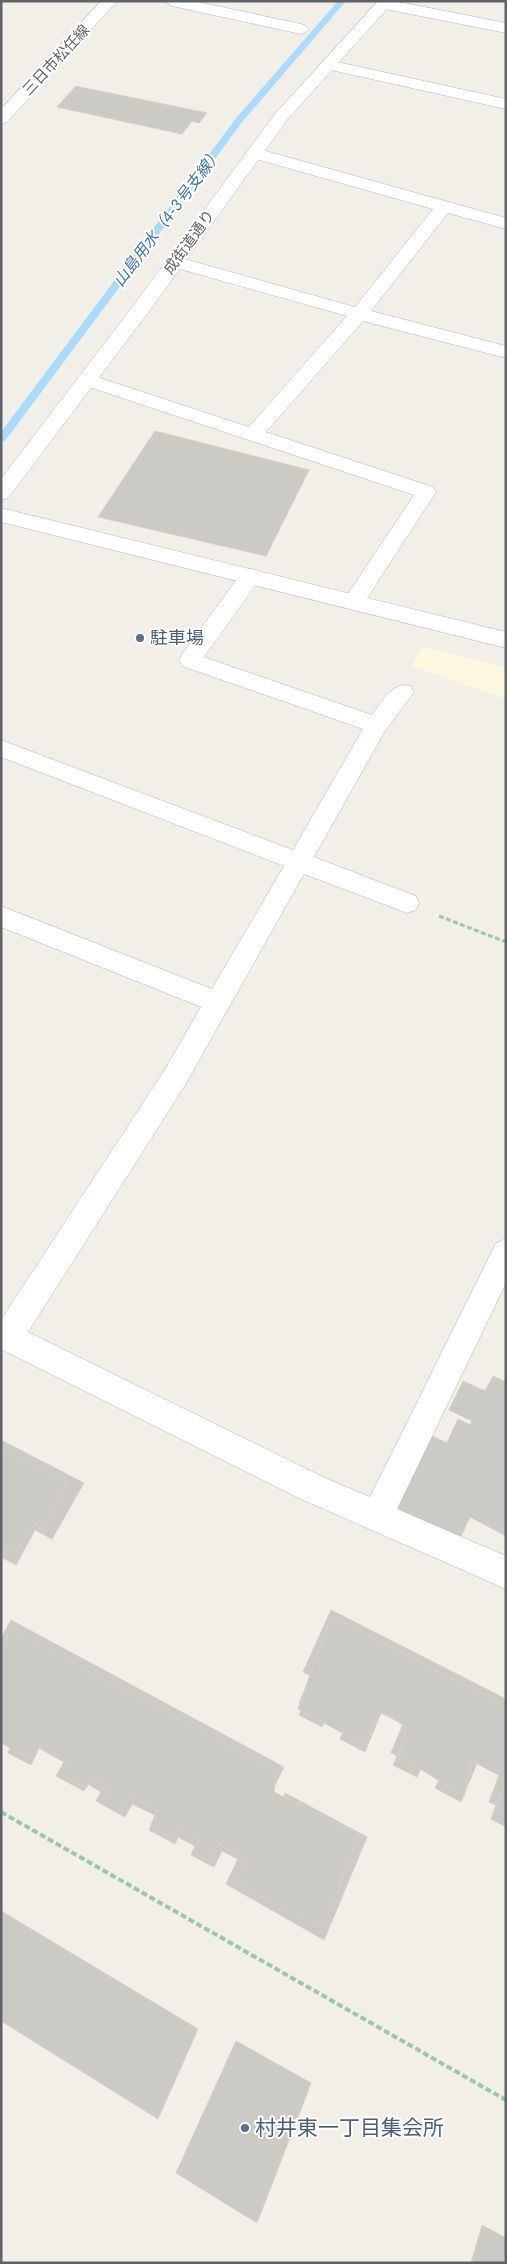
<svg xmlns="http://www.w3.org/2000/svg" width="507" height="2264" font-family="Lato,'Noto Sans JP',sans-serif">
	<rect width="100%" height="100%" fill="#f1efe8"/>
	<polygon fill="#fef7e0" points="422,646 506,667 506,699 412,666"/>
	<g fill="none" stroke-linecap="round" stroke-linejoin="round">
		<polygon fill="#aadaff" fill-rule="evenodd" points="338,1 346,1 243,121 5,441 1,442 1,432 237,117"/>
	</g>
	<g fill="#cccac5" stroke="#d6d1c6">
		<polygon points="76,86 80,87 207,113 199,123 192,121 182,134 57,107"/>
		<polygon points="155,431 309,470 266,556 98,517"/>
		<polygon points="493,1376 506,1382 506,1536 470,1517 460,1539 398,1508 432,1436 447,1443 458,1419 470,1425 472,1421 449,1410 463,1381 485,1391"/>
		<polygon points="1,1440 84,1483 52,1539 35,1530 16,1565 1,1557"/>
		<polygon points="1,1449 67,1483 43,1529 35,1524 16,1552 1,1544"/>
		<polygon points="331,1610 506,1699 506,1827 491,1819 496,1805 489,1802 499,1775 477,1763 461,1802 435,1788 440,1778 421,1768 417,1777 393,1765 397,1756 391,1753 403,1724 381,1713 365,1752 340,1739 344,1731 325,1720 322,1727 299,1715 303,1706 299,1703 311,1676 303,1672"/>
		<polygon points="331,1616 506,1707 506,1779 472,1761 464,1796 399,1756 406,1727 380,1710 365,1745 298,1709"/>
		<polygon points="11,1620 284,1767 272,1791 283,1798 285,1793 367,1837 324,1940 226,1884 238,1859 222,1851 214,1867 191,1855 195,1846 178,1837 175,1844 149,1830 155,1815 132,1804 125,1817 96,1801 101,1792 88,1784 84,1791 56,1776 64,1762 39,1748 31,1765 8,1753 12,1744 1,1738 1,1638"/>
		<polygon points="11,1630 276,1771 274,1792 359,1834 323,1928 236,1883 246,1859 218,1844 209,1861 194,1853 200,1838 180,1827 174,1839 155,1829 157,1810 128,1795 121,1810 104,1800 111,1788 92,1778 86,1788 61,1774 68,1761 40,1746 33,1760 1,1743 1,1647"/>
		<polygon points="506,1780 506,1817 495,1812"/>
		<polygon points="1,1911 198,2029 158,2119 1,2021"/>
		<polygon points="236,2041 311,2083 257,2223 176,2173"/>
		<polygon points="482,2225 506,2238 506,2263 471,2263"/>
	</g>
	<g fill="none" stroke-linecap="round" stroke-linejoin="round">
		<g stroke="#b5b8bc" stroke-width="1">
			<g id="street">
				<polygon points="165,1 194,1 301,24 306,26 309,29 306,32 301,34 172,6"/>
				<polygon points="379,1 394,1 506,23 506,33 385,9 380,7 377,4"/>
				<polygon points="328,60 506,99 506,109 322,68 320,65 322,62"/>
				<polygon points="255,148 506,218 506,229 448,213 371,311 506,346 506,358 363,321 266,432 433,487 436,492 362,606 354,608 346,606 343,601 414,495 80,384 77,380 80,376 87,374 94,376 249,427 347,316 169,266 166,262 169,258 181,258 355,307 433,209 249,157 247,153 249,149"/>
				<path d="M251 569 259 571 262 576 204 657 372 715C383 701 392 681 411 686L414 692 385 731 314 857 416 896 419 903 416 910 407 913 304 874 184 1087 28 1332 325 1478 370 1497 496 1243 506 1239V1283L397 1509 506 1556V1589L303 1500 1 1349V1320L164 1071 201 1007 1 927V906L212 989 284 866 1 757V740L293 850 363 729 182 666 179 660 182 654 243 571Z"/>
			</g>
		</g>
		<g stroke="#b6babf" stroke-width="1">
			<g id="secondary">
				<polygon points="101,1 117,1 7,122 1,124 1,109"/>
				<polygon points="378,1 394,1 287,120 150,310 8,498 1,500 1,479 136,302 275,114"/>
				<polygon points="1,508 506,632 506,648 1,522"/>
			</g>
		</g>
		<polyline stroke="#9cc7a9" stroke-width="3" stroke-dasharray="5 2.5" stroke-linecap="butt" points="439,916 506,942"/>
		<polyline stroke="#9cc7a9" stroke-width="4" stroke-dasharray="6 3" stroke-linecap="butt" points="1,1812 506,2100"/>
		<use href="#street" fill="#fff" fill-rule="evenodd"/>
		<use href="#secondary" fill="#fff" fill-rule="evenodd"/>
	</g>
	<g fill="#5c6f8a" stroke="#fff" stroke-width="2">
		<circle cx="140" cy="638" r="5"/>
		<circle cx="245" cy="2128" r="5"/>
	</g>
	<g text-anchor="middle" stroke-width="4" stroke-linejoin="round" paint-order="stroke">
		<g font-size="15" fill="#5f6368" stroke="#fff">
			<text transform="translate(56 60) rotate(-47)" y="5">三日市松任線</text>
			<text transform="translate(189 242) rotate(-54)" y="5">成街道通り</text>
		</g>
		<g font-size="16" font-style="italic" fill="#4174aa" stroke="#fff">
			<text transform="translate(167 217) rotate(-53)" y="6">山島用水（4-3号支線）</text>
		</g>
		<g font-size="18" fill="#4e5e75" stroke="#fff" text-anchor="start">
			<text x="150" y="644">駐車場</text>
		</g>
		<g font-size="21" fill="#4e5e75" stroke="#fff" text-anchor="start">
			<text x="255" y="2135">村井東一丁目集会所</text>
		</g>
	</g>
	<rect width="507" height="2264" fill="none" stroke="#5f6368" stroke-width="5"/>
</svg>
